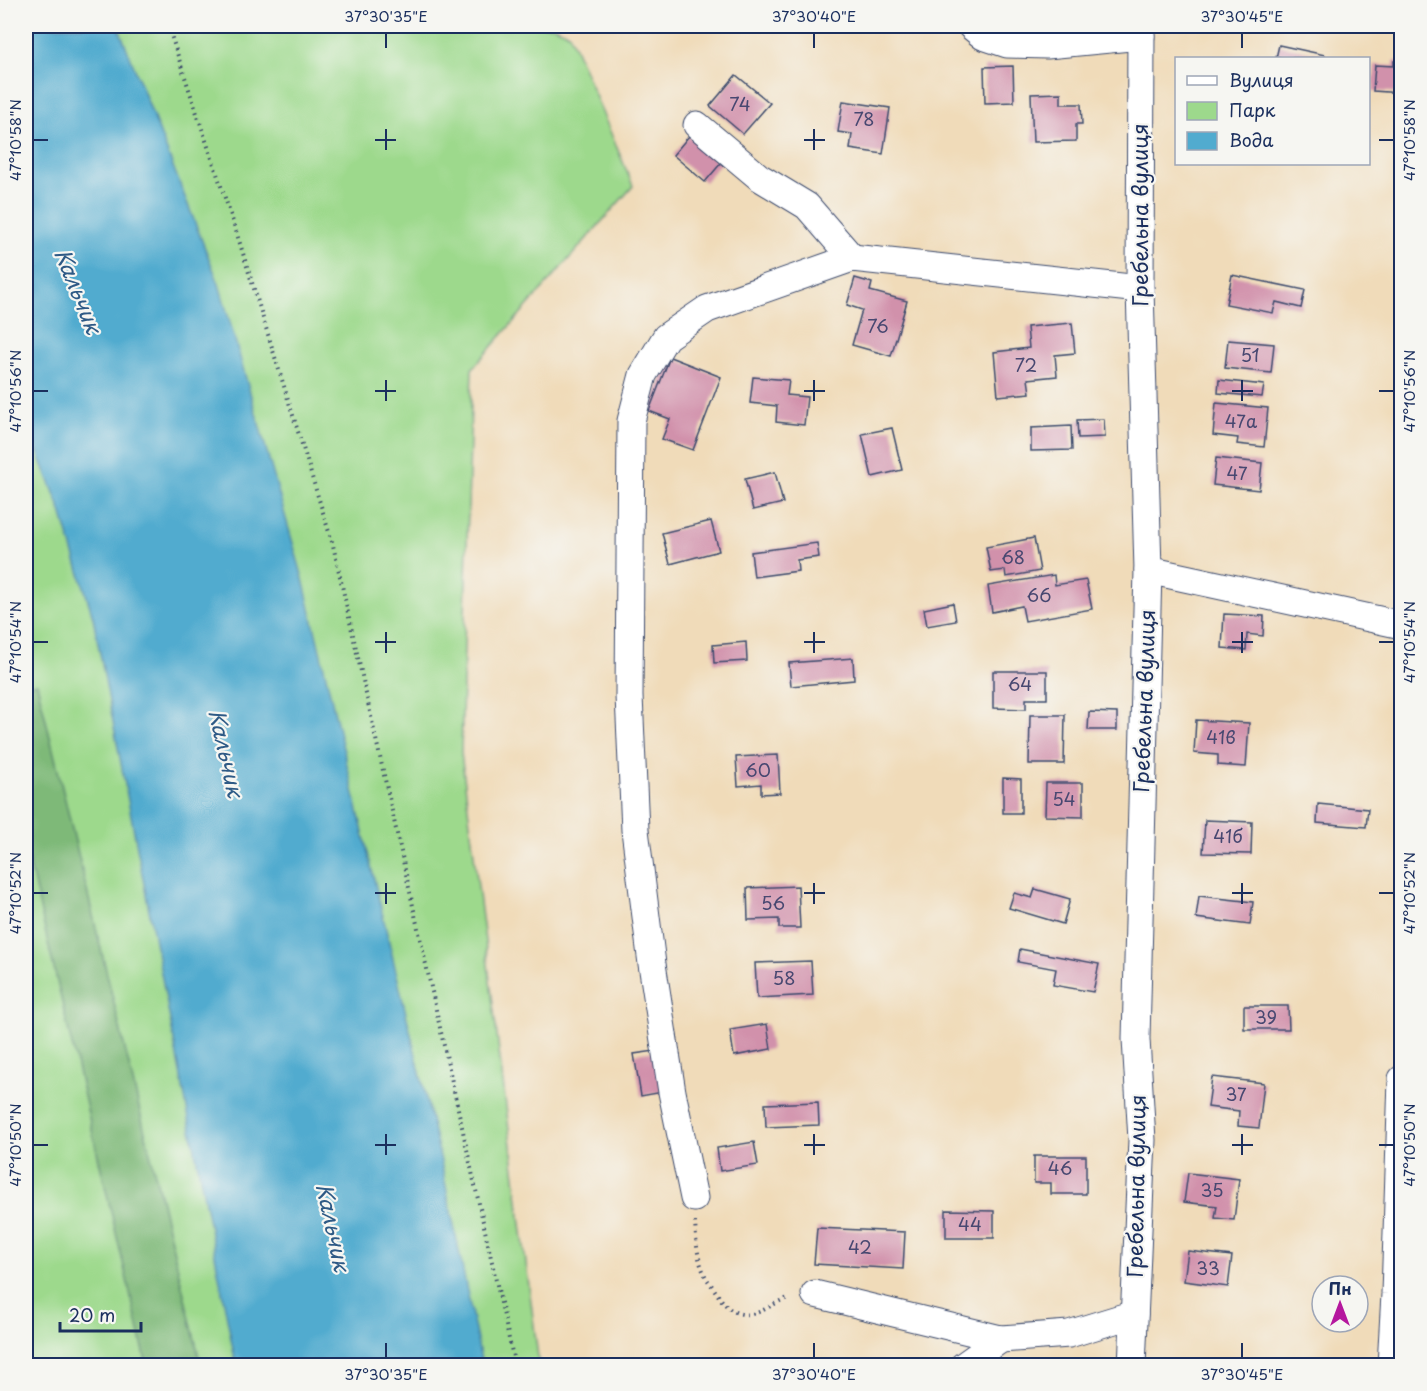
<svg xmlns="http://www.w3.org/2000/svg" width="1427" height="1391" font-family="'Playpen Sans',sans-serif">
	<rect width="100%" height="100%" fill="#f6f6f2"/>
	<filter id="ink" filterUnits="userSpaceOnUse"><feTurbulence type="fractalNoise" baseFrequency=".0167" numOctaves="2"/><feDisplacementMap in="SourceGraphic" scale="12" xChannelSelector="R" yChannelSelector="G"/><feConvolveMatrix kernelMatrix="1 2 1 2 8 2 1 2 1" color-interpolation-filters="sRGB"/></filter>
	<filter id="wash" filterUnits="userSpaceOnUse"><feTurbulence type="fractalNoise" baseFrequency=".008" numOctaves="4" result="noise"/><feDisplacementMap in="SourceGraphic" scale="24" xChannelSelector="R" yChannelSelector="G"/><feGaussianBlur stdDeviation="1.35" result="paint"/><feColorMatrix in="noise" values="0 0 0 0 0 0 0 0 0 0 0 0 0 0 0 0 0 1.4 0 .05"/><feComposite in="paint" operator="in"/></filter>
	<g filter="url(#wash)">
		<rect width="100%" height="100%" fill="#f0dbb9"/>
		<polygon fill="#9dd98c" stroke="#5c8475" stroke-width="1.5" points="26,26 552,26 569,33 633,186 472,369 461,753 539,1365 26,1365"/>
		<polygon fill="#7eb978" stroke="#4c746b" stroke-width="1.5" points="37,683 201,1365 147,1365 26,849 26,686"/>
		<polygon fill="#51abcf" stroke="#366d96" stroke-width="1.5" points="26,26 118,26 219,284 302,575 440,1157 482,1365 236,1365 93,617 60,508 26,422"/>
		<g id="blocks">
			<g fill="#d191ab">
				<polygon points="1279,45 1325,55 1324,58 1276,58"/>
				<polygon points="1394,61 1402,61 1402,93 1373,91 1375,65 1394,66"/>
				<polygon points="1013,66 1014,102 985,103 984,67"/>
				<polygon points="736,75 770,103 743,134 710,106"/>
				<polygon points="1061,93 1061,104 1081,104 1082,124 1076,124 1076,141 1033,142 1031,94"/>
				<polygon points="843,101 890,108 883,154 850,149 852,134 838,132"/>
				<polygon points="689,136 721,163 705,182 673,155"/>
				<polygon points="1232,275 1305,290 1301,308 1276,302 1273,313 1226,304"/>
				<polygon points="855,278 872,283 870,291 907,301 891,356 852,345 862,310 847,305"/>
				<polygon points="1072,323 1075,353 1055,355 1057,376 1028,379 1030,393 998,396 994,352 1029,348 1027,327"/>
				<polygon points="1228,340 1274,344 1271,373 1225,368"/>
				<polygon points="670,357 721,377 693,450 662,439 670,419 649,411"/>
				<polygon points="753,377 789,380 787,395 807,397 804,425 776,422 777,406 750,403"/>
				<polygon points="1219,380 1264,385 1262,397 1218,393"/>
				<polygon points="1216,403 1268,408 1264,447 1237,444 1238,438 1213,435"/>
				<polygon points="1104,419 1105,437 1078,438 1077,420"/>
				<polygon points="1071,426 1072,450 1031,451 1031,428"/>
				<polygon points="892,428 902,470 872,477 862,434"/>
				<polygon points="1216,458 1262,463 1259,490 1213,485"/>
				<polygon points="775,472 783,503 753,510 745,479"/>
				<polygon points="711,521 719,551 670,564 662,533"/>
				<polygon points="1034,538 1040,571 1006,577 1005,570 991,572 986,547"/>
				<polygon points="817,543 819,557 797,560 798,571 754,577 751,552"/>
				<polygon points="1054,575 1055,585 1086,580 1092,609 1025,621 1022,606 992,612 988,586"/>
				<polygon points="953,603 956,621 927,626 924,609"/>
				<polygon points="1224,614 1264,616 1263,636 1247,634 1246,650 1222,648"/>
				<polygon points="746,642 747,661 714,663 713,645"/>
				<polygon points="853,658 854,680 791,686 789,663"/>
				<polygon points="993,671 1047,671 1047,699 1026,699 1026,709 993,708"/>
				<polygon points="1089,712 1117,713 1117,730 1088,730"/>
				<polygon points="1030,715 1065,715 1064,764 1029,764"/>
				<polygon points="1196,720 1249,723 1246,767 1218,765 1218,755 1194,753"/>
				<polygon points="778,755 780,793 761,794 761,784 738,786 736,757"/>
				<polygon points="1003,778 1021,779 1021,813 1003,813"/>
				<polygon points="1046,783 1083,783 1083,817 1045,816"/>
				<polygon points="1318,804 1368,809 1366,827 1317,823"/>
				<polygon points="1205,820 1252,822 1251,854 1203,853"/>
				<polygon points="798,886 800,928 779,928 779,919 748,920 747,888"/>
				<polygon points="1035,889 1070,899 1063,924 1009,908 1014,893 1032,898"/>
				<polygon points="1199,896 1253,902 1250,925 1196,918"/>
				<polygon points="1020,949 1099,964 1093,992 1053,985 1056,969 1018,962"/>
				<polygon points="811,961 813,995 757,998 755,963"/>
				<polygon points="1244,1006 1288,1006 1289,1029 1244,1029"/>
				<polygon points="767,1024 771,1049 734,1056 730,1030"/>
				<polygon points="655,1051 663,1092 641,1096 634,1054"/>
				<polygon points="1212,1077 1264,1083 1259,1128 1238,1126 1239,1111 1208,1107"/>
				<polygon points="818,1102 819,1125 766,1127 765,1104"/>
				<polygon points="754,1142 758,1165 720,1171 717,1148"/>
				<polygon points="1034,1156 1086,1156 1086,1194 1051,1194 1051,1183 1034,1183"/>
				<polygon points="1188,1173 1239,1179 1234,1220 1215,1218 1217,1206 1184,1202"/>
				<polygon points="946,1210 994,1211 994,1238 946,1238"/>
				<polygon points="817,1228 905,1232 903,1269 814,1264"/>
				<polygon points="1188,1251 1232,1256 1228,1287 1184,1281"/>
			</g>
		</g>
	</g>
	<g filter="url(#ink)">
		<use href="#blocks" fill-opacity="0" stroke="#3b496c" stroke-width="1.5"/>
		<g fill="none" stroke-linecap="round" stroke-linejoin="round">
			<g stroke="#3b496c" stroke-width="29">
				<g id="minor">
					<polyline points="971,26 983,36 1007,44 1047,45 1141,36"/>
					<polyline points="697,125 759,177 807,206 852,258"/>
					<polyline points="1148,570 1402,625"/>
					<polyline points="694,1198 672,1092 652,964 635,830 629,696 631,421 643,375 666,337 707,309 852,258 1140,289"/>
					<polyline points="815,1294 1001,1339 1069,1334 1134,1314"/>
					<polyline points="963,1366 1001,1339"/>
					<polyline points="1132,1366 1142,1140 1136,1039 1148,570 1140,289 1141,26"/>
					<polyline points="1391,1366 1395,1294 1402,1079"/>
				</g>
			</g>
			<g stroke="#3b496c" stroke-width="4" stroke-dasharray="1.5 4.5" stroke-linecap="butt">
				<polyline points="168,26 237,234 333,545 515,1366"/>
				<path d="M695 1222C696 1239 697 1258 704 1273 706 1279 711 1284 714 1289 723 1303 731 1316 750 1314 764 1313 775 1301 789 1298"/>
			</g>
			<use href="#minor" stroke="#fff" stroke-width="27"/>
		</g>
	</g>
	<path fill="none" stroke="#1b2f5e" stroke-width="2" d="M386 33V48M814 33V48M1242 33V48M386 129V150M814 129V150M33 140H48M375 140H396M804 140H825M1379 140H1394M386 380V401M814 380V401M1242 380V401M33 391H48M375 391H396M804 391H825M1232 391H1253M1379 391H1394M386 632V653M814 632V653M1242 632V653M33 642H48M375 642H396M804 642H825M1232 642H1253M1379 642H1394M386 883V904M814 883V904M1242 883V904M33 893H48M375 893H396M804 893H825M1232 893H1253M1379 893H1394M386 1134V1155M814 1134V1155M1242 1134V1155M33 1145H48M375 1145H396M804 1145H825M1232 1145H1253M1379 1145H1394M386 1343V1358M814 1343V1358M1242 1343V1358"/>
	<g text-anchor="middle" stroke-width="4.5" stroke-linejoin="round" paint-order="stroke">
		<g font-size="18" fill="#484871">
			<text x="740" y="111">74</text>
			<text x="864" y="126">78</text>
			<text x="878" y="333">76</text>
			<text x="1250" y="362">51</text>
			<text x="1026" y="372">72</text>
			<text x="1241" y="428">47а</text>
			<text x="1237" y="480">47</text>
			<text x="1013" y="564">68</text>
			<text x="1039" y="602">66</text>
			<text x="1020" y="691">64</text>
			<text x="1221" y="744">41в</text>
			<text x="758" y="777">60</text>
			<text x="1064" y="806">54</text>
			<text x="1228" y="843">41б</text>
			<text x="773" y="910">56</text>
			<text x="784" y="985">58</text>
			<text x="1266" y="1024">39</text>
			<text x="1236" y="1101">37</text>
			<text x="1060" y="1175">46</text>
			<text x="1212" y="1197">35</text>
			<text x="970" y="1231">44</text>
			<text x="860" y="1254">42</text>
			<text x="1208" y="1275">33</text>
		</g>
		<g font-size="21" fill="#1b2f5e" stroke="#f6f6f2">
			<text transform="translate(1141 215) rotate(-90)" y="7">Гребельна вулиця</text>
			<text transform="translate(1145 701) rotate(-88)" y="7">Гребельна вулиця</text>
			<text transform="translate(1137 1186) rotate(-89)" y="7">Гребельна вулиця</text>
		</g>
		<g font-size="22" font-style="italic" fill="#2e5a86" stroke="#f6f6f2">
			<text transform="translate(78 291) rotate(68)" y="8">Кальчик</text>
			<text transform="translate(226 753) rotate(77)" y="8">Кальчик</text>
			<text transform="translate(333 1227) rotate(78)" y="8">Кальчик</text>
		</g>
	</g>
	<rect width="1427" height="1391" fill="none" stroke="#f6f6f2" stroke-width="66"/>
	<rect x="1175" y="57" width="195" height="108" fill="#f6f6f2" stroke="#9ea6b7" stroke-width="1.5"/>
	<rect x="1187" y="76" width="30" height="9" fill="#ffffff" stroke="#9ea6b7" stroke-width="1.5"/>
	<text x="1229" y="87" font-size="18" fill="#1b2f5e">Вулиця</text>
	<rect x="1187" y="102" width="30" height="18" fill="#9dd98c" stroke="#9ea6b7" stroke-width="1.5"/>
	<text x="1229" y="117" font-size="18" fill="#1b2f5e">Парк</text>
	<rect x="1187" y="132" width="30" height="18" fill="#51abcf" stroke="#9ea6b7" stroke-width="1.5"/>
	<text x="1229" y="147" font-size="18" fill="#1b2f5e">Вода</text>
	<g transform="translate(1340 1304)"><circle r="28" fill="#f6f6f2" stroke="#9ea6b7" stroke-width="1.5"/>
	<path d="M0-4.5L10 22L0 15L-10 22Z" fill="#b5179e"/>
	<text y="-9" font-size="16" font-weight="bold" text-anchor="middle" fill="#1b2f5e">Пн</text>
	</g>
	<path d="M60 1322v9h81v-9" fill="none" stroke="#1b2f5e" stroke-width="3"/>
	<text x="69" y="1322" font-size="18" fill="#1b2f5e" stroke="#f6f6f2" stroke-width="4.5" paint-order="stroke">20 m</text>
	<rect x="33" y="33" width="1361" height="1325" fill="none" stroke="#1b2f5e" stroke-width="2"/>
	<g font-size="15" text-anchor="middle" fill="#1b2f5e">
		<text x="386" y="22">37°30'35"E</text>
		<text x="814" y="22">37°30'40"E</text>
		<text x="1242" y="22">37°30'45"E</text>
		<text transform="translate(16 140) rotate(-90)" y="5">47°10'58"N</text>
		<text transform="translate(1410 140) rotate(-90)" y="5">47°10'58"N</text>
		<text transform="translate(16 391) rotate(-90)" y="5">47°10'56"N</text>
		<text transform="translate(1410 391) rotate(-90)" y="5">47°10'56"N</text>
		<text transform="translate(16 642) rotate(-90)" y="5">47°10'54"N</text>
		<text transform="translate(1410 642) rotate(-90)" y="5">47°10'54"N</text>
		<text transform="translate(16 893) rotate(-90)" y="5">47°10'52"N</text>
		<text transform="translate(1410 893) rotate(-90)" y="5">47°10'52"N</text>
		<text transform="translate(16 1145) rotate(-90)" y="5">47°10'50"N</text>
		<text transform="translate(1410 1145) rotate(-90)" y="5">47°10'50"N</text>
		<text x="386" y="1380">37°30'35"E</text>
		<text x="814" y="1380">37°30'40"E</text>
		<text x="1242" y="1380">37°30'45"E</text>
	</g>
</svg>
